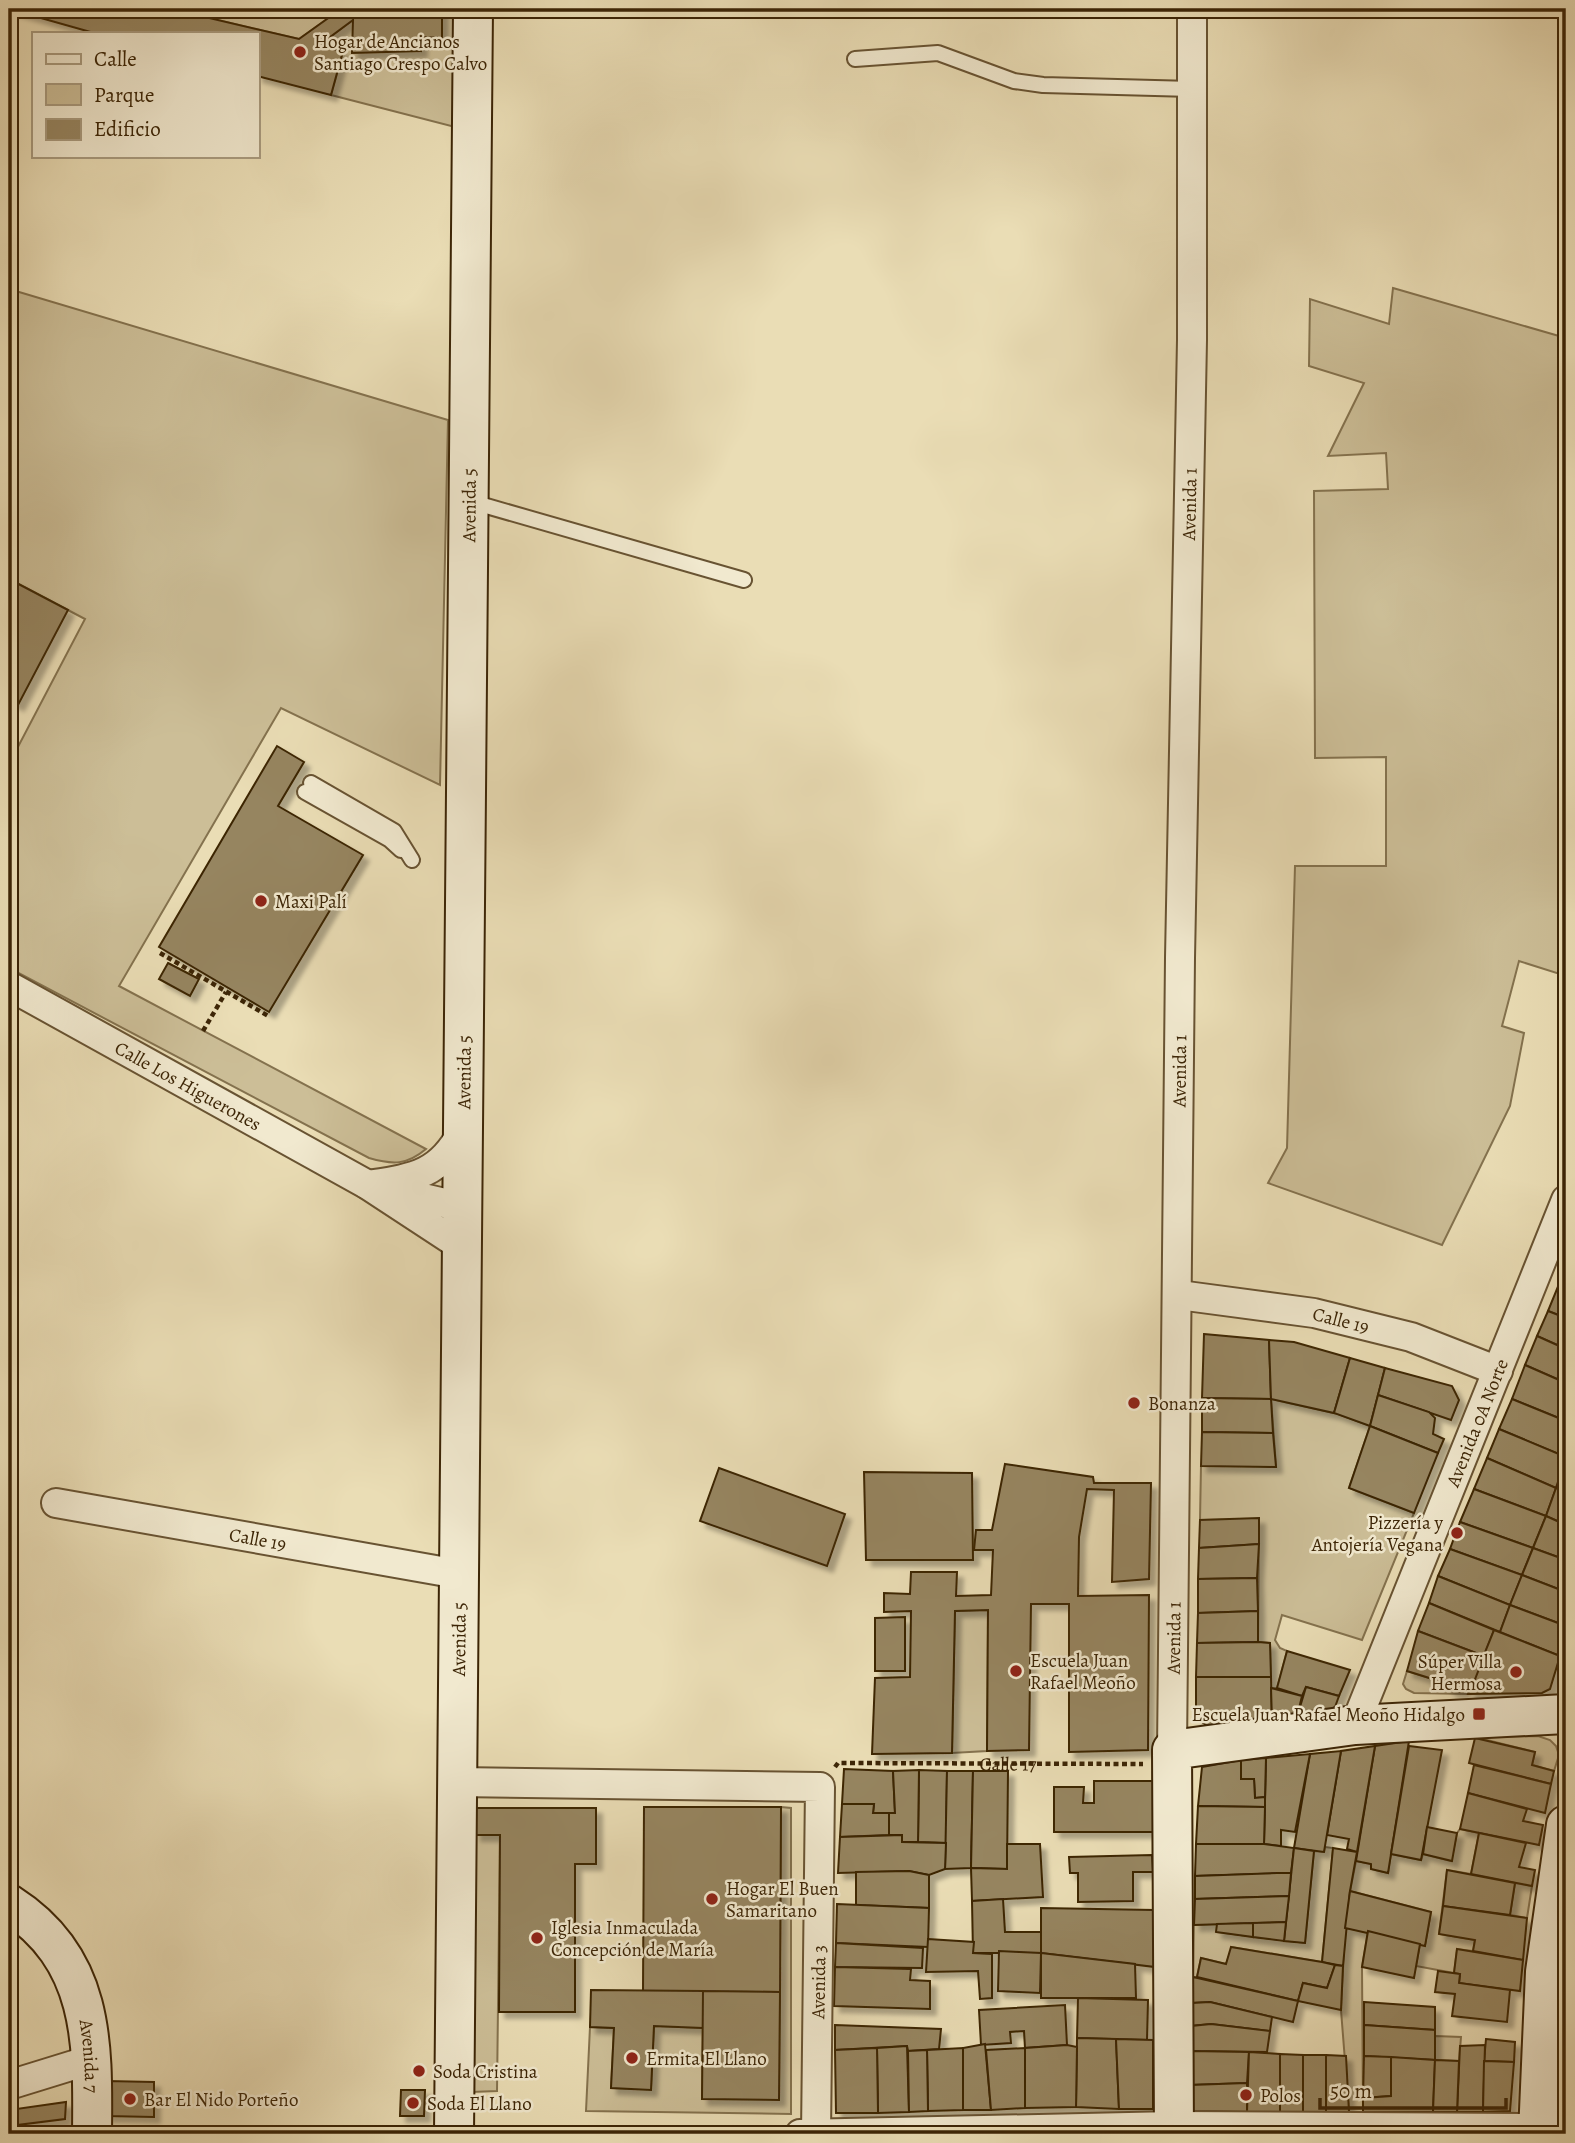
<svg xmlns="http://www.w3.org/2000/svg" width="1575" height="2143" font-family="Alegreya,serif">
	<defs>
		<filter id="shadow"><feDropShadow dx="6" dy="6" stdDeviation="2" flood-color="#0004"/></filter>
	</defs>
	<rect width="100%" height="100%" fill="#eaddb5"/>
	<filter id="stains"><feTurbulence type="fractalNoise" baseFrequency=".00286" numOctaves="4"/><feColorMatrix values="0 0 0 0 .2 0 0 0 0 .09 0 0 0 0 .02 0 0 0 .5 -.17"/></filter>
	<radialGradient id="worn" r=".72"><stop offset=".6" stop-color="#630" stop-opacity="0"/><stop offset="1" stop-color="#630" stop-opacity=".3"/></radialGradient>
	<g fill="#ccbe97" stroke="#84724e" stroke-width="2">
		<polygon points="171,9 341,9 299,39"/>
		<polygon points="442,9 457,9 455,127 331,95 343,52 318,46 353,20 421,51 421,37 442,38"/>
		<polygon points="1393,288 1566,338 1566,976 1519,961 1502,1026 1524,1033 1510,1106 1442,1245 1268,1183 1287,1148 1295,866 1386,866 1386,757 1315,758 1314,491 1388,489 1386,453 1328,456 1364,383 1309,366 1310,299 1389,324"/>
		<path d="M9 289 448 420 440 785 281 708 119 986 426 1149C407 1165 393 1165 369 1158L9 968V764L85 619 9 579Z"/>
		<polygon points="1271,1399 1338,1414 1370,1426 1349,1488 1414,1513 1362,1640 1282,1615 1275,1640 1280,1648 1287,1651 1277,1688 1271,1688 1270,1643 1258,1642 1259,1519 1200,1520 1201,1466 1276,1466"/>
		<polygon points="988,1610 987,1751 952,1753 955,1611"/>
		<polygon points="1407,1671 1442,1682 1452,1691 1462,1692 1465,1687 1472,1687 1468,1694 1414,1693 1406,1689 1403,1684"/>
		<polygon points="1475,1737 1538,1736 1550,1740 1556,1746 1559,1755 1554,1771 1532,1765 1535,1752"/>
		<polygon points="781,1807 791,1808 791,2114 586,2111 590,2027 614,2028 611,2088 651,2089 654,2026 703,2028 702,2099 779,2099"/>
		<polygon points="1460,1829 1479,1833 1471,1874 1447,1870 1439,1934 1475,1940 1473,1951 1457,1949 1454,1973 1416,1966 1420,1944 1425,1945 1431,1912 1350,1891 1356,1861 1371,1864 1371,1869 1388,1873 1391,1854 1421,1860 1423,1854 1451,1861 1457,1833"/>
		<polygon points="475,1835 500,1835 497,2091 471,2092"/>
		<polygon points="1325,1847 1333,1848 1322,1962 1232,1947 1226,1964 1201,1958 1197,1977 1193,1977 1194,1925 1217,1924 1217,1932 1305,1943 1314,1851 1324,1852"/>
		<polygon points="1515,1883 1532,1886 1527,1918 1510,1915"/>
		<polygon points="1345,1928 1368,1931 1362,1967 1363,2112 1349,2112 1341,2010"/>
		<polygon points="1435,2036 1461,2037 1459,2061 1435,2060"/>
		<polygon points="1550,2081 1566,2084 1566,2134 1548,2134"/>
	</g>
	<g fill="#968561" stroke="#3c2506" stroke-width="2" filter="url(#shadow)">
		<polygon points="9,9 171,9 299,39 341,9 442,9 442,38 421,37 421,51 352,53 353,20 318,46 343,51 331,95 257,76 257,33 94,33"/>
		<polygon points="9,579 68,610 18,705 9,700"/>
		<polygon points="277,746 304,762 278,806 363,855 269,1012 159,947"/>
		<polygon points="168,963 199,979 190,996 159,979"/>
		<polygon points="1566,1266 1566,1287 1559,1284"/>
		<polygon points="1559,1284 1566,1287 1566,1318 1548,1311"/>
		<polygon points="1548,1311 1566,1318 1566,1349 1537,1336"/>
		<polygon points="1204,1334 1269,1340 1271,1399 1202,1398"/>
		<polygon points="1537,1336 1566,1349 1566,1383 1525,1365"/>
		<polygon points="1269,1340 1294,1342 1350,1358 1334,1413 1271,1399"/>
		<polygon points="1350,1358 1385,1368 1370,1426 1334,1413"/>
		<polygon points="1525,1365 1566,1383 1566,1421 1512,1399"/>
		<polygon points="1385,1368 1452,1386 1459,1400 1451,1420 1378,1395"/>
		<polygon points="1378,1395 1429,1412 1435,1418 1433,1434 1444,1439 1438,1453 1370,1426"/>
		<polygon points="1202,1398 1271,1399 1273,1433 1202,1432"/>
		<polygon points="1512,1399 1566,1421 1566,1457 1499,1429"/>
		<polygon points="1370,1426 1438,1453 1414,1513 1349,1488"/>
		<polygon points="1499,1429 1566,1457 1556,1488 1487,1458"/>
		<polygon points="1202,1432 1273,1433 1276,1467 1201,1466"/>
		<polygon points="1487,1458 1556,1488 1546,1516 1474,1489"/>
		<polygon points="1005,1464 1093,1477 1094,1483 1151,1483 1149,1579 1112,1582 1114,1490 1087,1489 1079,1537 1078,1596 1149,1595 1148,1750 1069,1752 1069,1604 1031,1604 1029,1750 987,1751 988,1610 955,1611 952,1753 872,1754 875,1678 910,1677 911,1611 884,1612 884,1593 910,1594 911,1572 957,1572 956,1596 991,1595 993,1550 974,1550 976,1530 992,1530"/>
		<polygon points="1566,1465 1566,1491 1556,1488"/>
		<polygon points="719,1468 845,1514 827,1566 700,1521"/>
		<polygon points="864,1472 972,1473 973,1560 866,1560"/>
		<polygon points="1556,1488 1566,1491 1566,1525 1546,1516"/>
		<polygon points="1474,1489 1546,1516 1533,1548 1460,1522"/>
		<polygon points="1546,1516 1566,1525 1566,1560 1533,1548"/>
		<polygon points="1259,1518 1259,1544 1199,1548 1200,1520"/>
		<polygon points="1460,1522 1533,1548 1522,1575 1450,1549"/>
		<polygon points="1259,1544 1257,1578 1198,1579 1199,1548"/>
		<polygon points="1533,1548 1566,1560 1566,1592 1522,1575"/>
		<polygon points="1450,1549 1522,1575 1510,1605 1438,1576"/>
		<polygon points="1522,1575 1566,1592 1566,1626 1510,1605"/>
		<polygon points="1438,1576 1510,1605 1500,1632 1429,1603"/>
		<polygon points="1257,1578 1258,1611 1198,1613 1198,1579"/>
		<polygon points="1429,1603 1494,1630 1484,1656 1418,1631"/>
		<polygon points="1510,1605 1566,1626 1560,1656 1500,1632"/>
		<polygon points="1258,1611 1258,1642 1197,1643 1198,1613"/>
		<polygon points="905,1617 905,1671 875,1671 875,1618"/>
		<polygon points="1494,1630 1560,1656 1550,1689 1542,1693 1468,1694"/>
		<polygon points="1418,1631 1484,1656 1472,1687 1465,1687 1463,1692 1452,1691 1442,1682 1407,1671"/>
		<polygon points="1258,1642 1270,1643 1271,1677 1196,1677 1197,1643"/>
		<polygon points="1287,1651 1350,1670 1339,1696 1306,1687 1302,1696 1277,1688"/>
		<polygon points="1196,1677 1271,1677 1272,1721 1212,1730 1196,1717"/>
		<polygon points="1306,1687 1339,1696 1335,1707 1323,1713 1297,1717"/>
		<polygon points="1271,1688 1302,1696 1297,1717 1272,1721"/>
		<polygon points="1475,1738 1535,1752 1532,1765 1554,1771 1551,1784 1469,1763"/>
		<polygon points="1409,1741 1388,1873 1371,1869 1371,1864 1356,1861 1375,1746"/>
		<polygon points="1375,1746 1357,1852 1347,1849 1349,1839 1327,1835 1341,1751"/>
		<polygon points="1409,1746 1442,1750 1421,1860 1391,1854"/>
		<polygon points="1341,1751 1324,1852 1294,1848 1310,1754"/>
		<polygon points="1310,1754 1295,1832 1281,1830 1281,1846 1264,1844 1266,1758"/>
		<polygon points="1266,1758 1265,1797 1255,1798 1254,1779 1241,1779 1241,1760"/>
		<polygon points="1241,1760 1241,1779 1254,1779 1255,1798 1265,1797 1265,1807 1198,1806 1202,1767"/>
		<polygon points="1474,1765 1551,1784 1545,1813 1468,1793"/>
		<polygon points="844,1769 893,1771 895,1813 873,1813 874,1804 842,1804"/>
		<polygon points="919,1770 947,1771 946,1843 918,1842"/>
		<polygon points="919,1770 918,1842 902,1842 902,1835 889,1835 889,1813 895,1813 893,1771"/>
		<polygon points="947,1771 973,1771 971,1868 945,1869"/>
		<polygon points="973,1771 1008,1771 1007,1869 971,1868"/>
		<polygon points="1094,1781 1155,1781 1155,1832 1054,1832 1054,1787 1084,1787 1083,1803 1094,1803"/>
		<polygon points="1468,1793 1527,1809 1523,1821 1543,1825 1539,1845 1460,1829"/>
		<polygon points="842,1804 874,1804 873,1813 889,1813 889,1835 840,1837"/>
		<polygon points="1198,1806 1265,1807 1264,1844 1196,1844"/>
		<polygon points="644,1807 781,1807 780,1992 643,1991"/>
		<polygon points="475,1808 596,1808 596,1864 575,1864 575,2012 499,2012 500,1835 475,1835"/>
		<polygon points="1427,1827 1457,1833 1452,1861 1423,1854"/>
		<polygon points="1479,1833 1526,1843 1519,1867 1535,1870 1532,1886 1471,1874"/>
		<polygon points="902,1835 902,1842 946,1843 945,1869 929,1875 909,1871 838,1873 840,1837"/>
		<polygon points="1007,1844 1040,1844 1043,1897 972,1901 971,1868 1007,1869"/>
		<polygon points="1196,1844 1264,1844 1294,1848 1291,1873 1195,1876"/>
		<polygon points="1294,1848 1314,1851 1305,1943 1284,1941"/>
		<polygon points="1333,1848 1357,1852 1350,1891 1343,1966 1322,1962"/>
		<polygon points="1152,1855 1153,1872 1133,1872 1133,1901 1078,1902 1078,1873 1070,1873 1069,1857"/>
		<polygon points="1447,1870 1515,1883 1510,1915 1443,1906"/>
		<polygon points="909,1871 929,1875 929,1908 856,1905 856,1872"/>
		<polygon points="1277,1873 1291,1873 1289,1896 1195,1899 1195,1876"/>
		<polygon points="1350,1891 1431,1912 1425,1946 1345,1928"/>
		<polygon points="1289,1896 1286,1922 1194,1925 1195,1899"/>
		<polygon points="1003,1899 1005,1932 1041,1932 1041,1953 973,1953 972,1901"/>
		<polygon points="837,1904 929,1908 928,1947 836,1943"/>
		<polygon points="1443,1906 1527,1918 1523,1960 1473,1951 1475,1940 1439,1934"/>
		<polygon points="1041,1908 1154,1910 1155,1967 1041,1953"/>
		<polygon points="1286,1922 1284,1941 1253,1937 1253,1923"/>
		<polygon points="1253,1923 1253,1937 1216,1932 1217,1924"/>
		<polygon points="1368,1931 1420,1944 1414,1978 1362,1967"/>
		<polygon points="928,1939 974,1942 973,1953 992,1954 992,1998 980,1999 978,1971 926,1972"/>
		<polygon points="836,1943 923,1948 922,1968 835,1967"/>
		<polygon points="1231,1947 1322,1962 1335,1965 1327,1988 1303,1983 1298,2001 1197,1977 1201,1958 1226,1964"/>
		<polygon points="1457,1949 1523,1960 1520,1991 1459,1983 1460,1974 1454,1973"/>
		<polygon points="999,1951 1041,1953 1040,1993 998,1991"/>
		<polygon points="1041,1953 1135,1964 1136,1998 1041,1998"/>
		<polygon points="1335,1965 1343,1966 1341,2010 1298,2001 1303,1983 1327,1988"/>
		<polygon points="835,1967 911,1969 910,1980 930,1981 930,2009 834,2006"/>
		<polygon points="1438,1971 1460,1974 1459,1983 1510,1990 1507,2022 1452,2016 1455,1994 1435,1992"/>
		<polygon points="1193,1977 1298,2001 1293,2022 1210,2002 1192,2003"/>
		<polygon points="591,1990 703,1991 703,2028 654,2026 651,2090 611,2088 614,2028 590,2027"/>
		<polygon points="703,1991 780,1992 779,2100 702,2099"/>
		<polygon points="1078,1998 1148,2000 1147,2040 1077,2038"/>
		<polygon points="1210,2002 1272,2017 1270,2031 1211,2024 1191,2026 1192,2003"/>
		<polygon points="1364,2002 1435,2007 1435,2030 1364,2025"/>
		<polygon points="1065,2005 1067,2045 1025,2048 1024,2031 1010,2032 1011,2043 981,2045 979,2010"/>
		<polygon points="1211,2024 1270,2031 1267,2052 1190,2051 1191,2026"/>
		<polygon points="835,2025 941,2029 939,2049 908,2051 907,2046 835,2050"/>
		<polygon points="1364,2025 1435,2030 1435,2060 1364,2056"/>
		<polygon points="1077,2038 1116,2039 1119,2109 1076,2107"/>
		<polygon points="1116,2039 1153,2040 1153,2109 1119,2109"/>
		<polygon points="1486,2039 1515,2042 1514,2062 1484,2061"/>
		<polygon points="985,2044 991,2110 963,2110 963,2048"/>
		<polygon points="1067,2045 1077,2047 1076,2107 1025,2108 1025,2048"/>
		<polygon points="1485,2045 1483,2112 1457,2112 1460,2046"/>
		<polygon points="907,2046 909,2112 878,2113 877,2048"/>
		<polygon points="877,2048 878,2113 836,2113 835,2050"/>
		<polygon points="963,2048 963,2110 928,2111 927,2050"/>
		<polygon points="1025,2048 1025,2108 991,2110 986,2050"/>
		<polygon points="927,2050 928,2111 909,2112 908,2051"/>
		<polygon points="1190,2051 1249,2052 1247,2083 1190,2085"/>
		<polygon points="1249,2052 1280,2054 1280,2112 1247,2112"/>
		<polygon points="1280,2054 1303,2055 1303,2112 1280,2112"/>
		<rect x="1303" y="2055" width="23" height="57"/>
		<polygon points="1326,2055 1346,2056 1349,2112 1326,2112"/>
		<polygon points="1364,2056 1391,2057 1391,2096 1363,2098"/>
		<polygon points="1391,2057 1435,2060 1433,2112 1363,2112 1363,2098 1391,2096"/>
		<polygon points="1435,2060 1459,2061 1457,2112 1433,2112"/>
		<polygon points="1484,2061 1514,2062 1510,2111 1483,2112"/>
		<polygon points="106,2081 154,2082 154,2117 106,2116"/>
		<polygon points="1247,2083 1247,2112 1192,2111 1190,2085"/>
		<polygon points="401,2090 425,2090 424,2116 400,2116"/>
		<polygon points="66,2102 65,2119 9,2126 9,2110"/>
	</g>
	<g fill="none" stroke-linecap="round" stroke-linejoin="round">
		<g stroke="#685332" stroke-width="18">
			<g id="lane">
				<polyline points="855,59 938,53 1014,81 1043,85 1192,89"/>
				<polyline points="469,501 744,580"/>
				<polyline points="311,783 394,831 412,860"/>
				<polyline points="305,792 390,840 401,850"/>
			</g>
		</g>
		<g stroke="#685332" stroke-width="32">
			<g id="street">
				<path id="s2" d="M9 986 368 1185 461 1246"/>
				<path d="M368 1185C413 1178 440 1175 462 1132"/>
				<polyline points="388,1190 462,1207"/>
				<path id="s3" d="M1179 1295 1314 1313 1411 1337 1498 1371"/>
				<path id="s4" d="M56 1503 458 1574"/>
				<path id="s5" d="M1355 1725 1566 1200"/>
				<path id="s6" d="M1172 1750 1180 958 1192 340V9"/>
				<polyline points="457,1782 820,1787 816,2134"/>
				<polyline points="9,2085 90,2060"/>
				<polyline points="800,2134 1174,2126 1538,2128"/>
			</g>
		</g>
		<g stroke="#3c2506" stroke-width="42">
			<g id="secondary">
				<path id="s7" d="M9 1904C95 1959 93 2043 92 2134"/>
				<path id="s8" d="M454 2134 473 9"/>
				<polyline points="1174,2134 1172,1750 1355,1725 1566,1714"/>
				<polyline points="1538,2134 1545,1972 1566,1825"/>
			</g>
		</g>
		<g stroke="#3c2506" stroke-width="4.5" stroke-dasharray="5 3.5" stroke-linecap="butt">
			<polyline points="160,953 270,1017"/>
			<polyline points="203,1031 226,992"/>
			<path id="s1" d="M835 1767 838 1763 1143 1764"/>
		</g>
		<use href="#lane" stroke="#f1e9cf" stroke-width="14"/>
		<use href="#street" stroke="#f1e9cf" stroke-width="28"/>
		<use href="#secondary" stroke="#f1e9cf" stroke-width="38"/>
	</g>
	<g fill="#8f2418" stroke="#f1e9cf" stroke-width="2.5">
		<circle cx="300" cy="52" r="7"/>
		<circle cx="261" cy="901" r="7"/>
		<circle cx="1134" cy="1403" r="7"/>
		<circle cx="1457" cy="1533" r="7"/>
		<circle cx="1016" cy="1671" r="7"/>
		<circle cx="1516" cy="1672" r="7"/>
		<rect x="1472" y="1707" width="14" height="14" rx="3.5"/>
		<circle cx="712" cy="1899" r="7"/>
		<circle cx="537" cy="1938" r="7"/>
		<circle cx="632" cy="2058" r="7"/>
		<circle cx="419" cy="2071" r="7"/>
		<circle cx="1246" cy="2095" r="7"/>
		<circle cx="130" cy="2099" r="7"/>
		<circle cx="413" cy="2103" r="7"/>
	</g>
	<g text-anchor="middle" stroke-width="5" stroke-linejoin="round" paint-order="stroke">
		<g font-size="19" fill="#3c2506" stroke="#f1e9cf" text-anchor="start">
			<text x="314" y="48">Hogar de Ancianos<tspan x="314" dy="22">Santiago Crespo Calvo</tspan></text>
			<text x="275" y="908">Maxi Palí</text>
			<text x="1148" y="1410">Bonanza</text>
			<text x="1443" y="1529" text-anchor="end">Pizzería y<tspan x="1443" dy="22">Antojería Vegana</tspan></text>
			<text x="1030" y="1667">Escuela Juan<tspan x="1030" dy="22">Rafael Meoño</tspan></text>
			<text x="1502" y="1668" text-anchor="end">Súper Villa<tspan x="1502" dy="22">Hermosa</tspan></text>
			<text x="1465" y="1721" text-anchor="end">Escuela Juan Rafael Meoño Hidalgo</text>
			<text x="726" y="1895">Hogar El Buen<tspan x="726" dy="22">Samaritano</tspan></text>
			<text x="551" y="1934">Iglesia Inmaculada<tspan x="551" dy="22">Concepción de María</tspan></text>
			<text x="646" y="2065">Ermita El Llano</text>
			<text x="433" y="2078">Soda Cristina</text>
			<text x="1260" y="2102">Polos</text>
			<text x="144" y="2106">Bar El Nido Porteño</text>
			<text x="427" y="2110">Soda El Llano</text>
		</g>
		<g font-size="19" fill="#3c2506" stroke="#f1e9cf">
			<text dy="7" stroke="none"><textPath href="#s8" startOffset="1629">Avenida 5</textPath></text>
			<text dy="7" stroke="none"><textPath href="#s6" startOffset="1246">Avenida 1</textPath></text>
			<text dy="7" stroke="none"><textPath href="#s8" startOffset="1062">Avenida 5</textPath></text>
			<text dy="7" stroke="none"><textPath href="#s6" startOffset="679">Avenida 1</textPath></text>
			<text dy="7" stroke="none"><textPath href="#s2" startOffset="205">Calle Los Higuerones</textPath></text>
			<text dy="7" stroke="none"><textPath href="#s3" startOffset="164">Calle 19</textPath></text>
			<text dy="7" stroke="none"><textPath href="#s5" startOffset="326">Avenida 0A Norte</textPath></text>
			<text dy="7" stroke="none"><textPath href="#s4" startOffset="205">Calle 19</textPath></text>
			<text dy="7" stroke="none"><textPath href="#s8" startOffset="495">Avenida 5</textPath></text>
			<text dy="7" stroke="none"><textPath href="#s6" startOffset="112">Avenida 1</textPath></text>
			<text dy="7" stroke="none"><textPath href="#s1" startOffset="175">Calle 17</textPath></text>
			<text transform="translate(818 1982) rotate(-89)" y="7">Avenida 3</text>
			<text dy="7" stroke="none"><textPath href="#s7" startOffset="180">Avenida 7</textPath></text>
		</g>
	</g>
	<rect width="1575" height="2143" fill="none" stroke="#eaddb5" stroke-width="35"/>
	<rect x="10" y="10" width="1554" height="2122" fill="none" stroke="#3c2506" stroke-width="3.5"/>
	<rect x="18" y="18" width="1540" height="2108" fill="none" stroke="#3c2506" stroke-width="2"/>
	<rect x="32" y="32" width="228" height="126" fill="#f1e9cf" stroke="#a99b7f" stroke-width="2"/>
	<rect x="46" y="54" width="35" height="10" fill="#f1e9cf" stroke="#a99b7f" stroke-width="2"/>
	<text x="94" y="66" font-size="21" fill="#3c2506">Calle</text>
	<rect x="46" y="84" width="35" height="21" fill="#ccbe97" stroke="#a99b7f" stroke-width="2"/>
	<text x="94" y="102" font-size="21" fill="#3c2506">Parque</text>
	<rect x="46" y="119" width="35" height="21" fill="#968561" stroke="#a99b7f" stroke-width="2"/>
	<text x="94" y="136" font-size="21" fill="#3c2506">Edificio</text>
	<path d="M1320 2098v10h186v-10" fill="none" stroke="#3c2506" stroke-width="3.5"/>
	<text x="1330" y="2098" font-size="21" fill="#3c2506" stroke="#f1e9cf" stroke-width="5" paint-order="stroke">50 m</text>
	<rect width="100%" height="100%" filter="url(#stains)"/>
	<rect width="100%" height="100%" fill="url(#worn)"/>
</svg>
